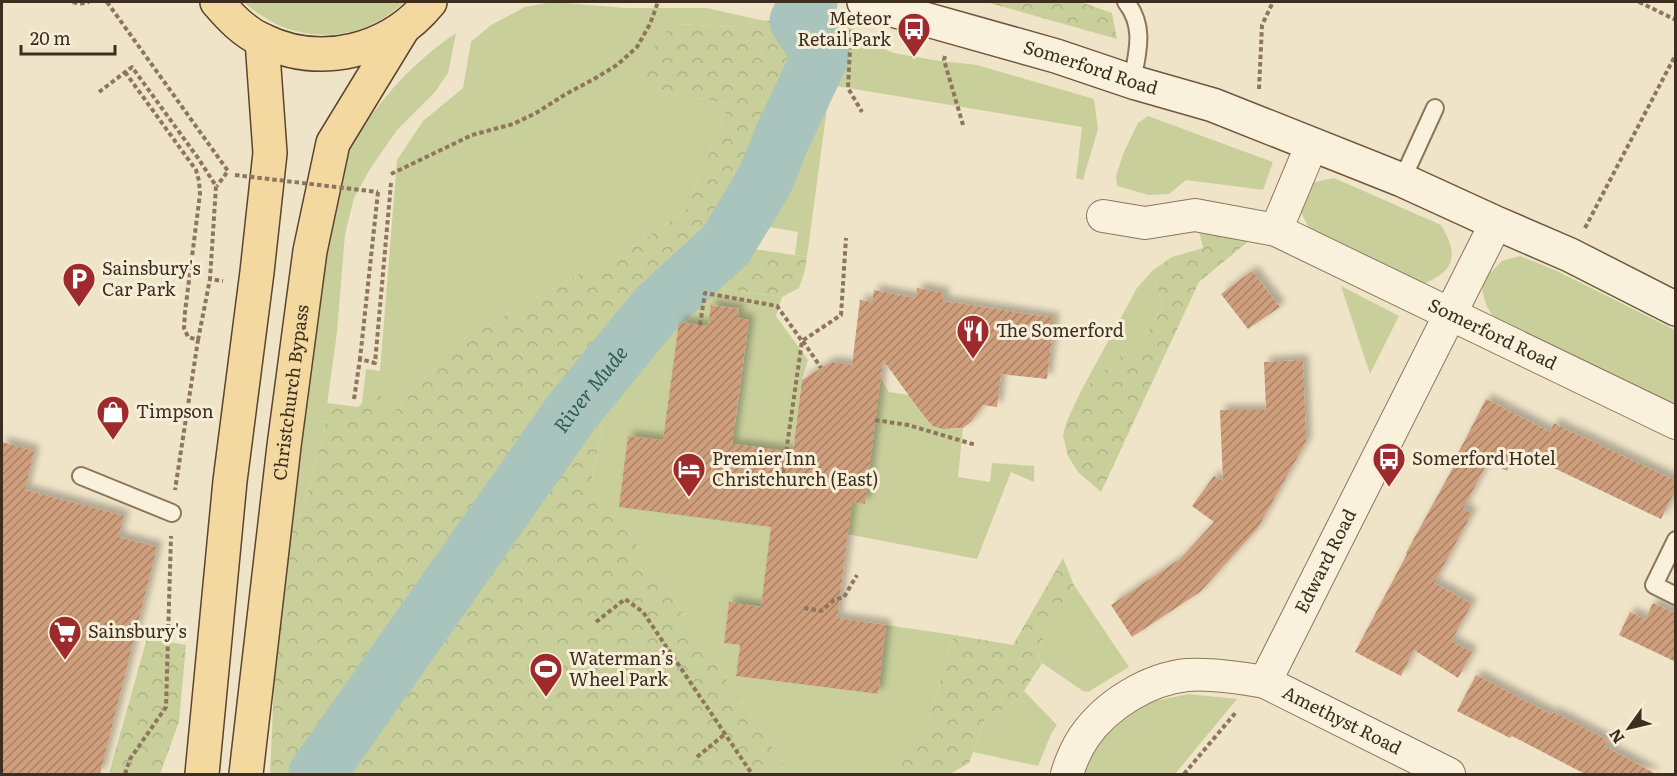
<svg xmlns="http://www.w3.org/2000/svg" width="1677" height="776" font-family="Literata,serif">
	<defs>
		<pattern id="forest-crowns" width="20" height="18" patternUnits="userSpaceOnUse" patternTransform="scale(1.5)"><rect width="20" height="18" fill="#c9cf9b"/><path d="M2 6a3 3 0 1 1 6 0M12 15a3 3 0 1 1 6 0" fill="none" stroke="#aeb285"/></pattern>
		<pattern id="building-hatch" width="6" height="6" patternUnits="userSpaceOnUse" patternTransform="scale(1.5)"><rect width="6" height="6" fill="#cf9f7d"/><path d="M-1 1l2-2M0 6l6-6M5 7l2-2" fill="none" stroke="#a98266"/></pattern>
		<filter id="shadow"><feDropShadow dx="5.5" dy="-5.5" stdDeviation="3" flood-color="#0004"/></filter>
	</defs>
	<rect width="100%" height="100%" fill="#f0e4c8"/>
	<g fill="#c9cf9b">
		<path d="M244 2H404C369 37 314 45 270 21 260 15 252 10 244 2Z"/>
		<polygon points="552,2 626,8 707,8 760,20 736,27 674,24 645,85 673,94 729,104 686,210 642,241 563,283 459,341 391,415 362,403 366,369 380,371 397,160 423,121 463,88 471,42 491,25 525,7"/>
		<polygon points="831,25 844,25 863,34 879,47 894,53 933,60 977,65 1094,99 1098,129 1083,180 1076,178 1082,127 830,85 807,257 795,255 798,232 740,222 765,180 781,140 821,55"/>
		<path d="M456 33 448 73 435 92 397 130 370 169 354 198 345 234 337 332 323 434 303 511 289 526 301 419 338 171C366 115 404 68 456 33Z"/>
		<polygon points="1148,116 1273,162 1263,190 1186,180 1169,194 1149,195 1117,186 1116,176 1123,154 1138,123"/>
		<path d="M1334 178 1441 225C1458 254 1457 270 1423 284L1354 255 1309 228 1299 209 1307 186 1315 182Z"/>
		<path d="M1520 256 1557 271 1675 330V407L1495 319C1486 307 1481 295 1483 280L1502 261Z"/>
		<polygon points="1153,270 1162,306 1135,354 1121,355 1081,391 1137,288"/>
		<polygon points="685,283 782,297 776,316 808,360 802,380 789,482 778,450 704,440 735,426 749,320 738,318 739,308 712,305 708,326 679,323 667,411 678,442 628,436 620,507 776,495 775,608 729,603 724,643 740,645 736,676 877,694 886,625 954,635 925,731 874,774 790,774 592,478 615,360"/>
		<polygon points="1341,286 1399,316 1370,374"/>
		<path d="M880 377 889 392 915 396C921 423 936 433 963 428L958 477 990 482 992 463 1034 466V482L1011 472 977 559 847 534 852 502Z"/>
		<polygon points="1074,585 1129,667 1088,692 1083,691 1042,663 1038,658 1045,631"/>
		<polygon points="1024,691 1057,725 1051,734 1038,766 973,752 987,714 1006,709"/>
		<path d="M1188 694 1237 699 1175 774H1077C1092 749 1110 722 1137 708 1152 700 1172 698 1188 694Z"/>
	</g>
	<g fill="url(#forest-crowns)">
		<polygon points="986,2 1081,2 1112,13 1117,39"/>
		<polygon points="760,20 831,25 821,55 781,140 765,180 726,245 807,257 805,270 799,288 782,297 685,283 615,360 592,478 790,774 270,774 274,684 289,526 303,511 323,434 327,403 358,407 377,390 391,415 459,341 563,283 642,241 686,210 729,104 673,94 645,85 653,48 674,24 736,27"/>
		<polygon points="1199,231 1250,240 1199,282 1101,492 1078,472 1068,456 1063,436 1066,423 1081,391 1121,355 1135,354 1162,306 1153,270 1172,257 1203,248"/>
		<polygon points="1063,558 1074,585 1045,631 1038,658 1042,663 1024,691 1006,709 987,714 969,763 950,774 874,774 925,731 954,635 1013,645"/>
		<polygon points="147,638 186,645 179,722 160,774 109,774"/>
	</g>
	<g fill="none" stroke-linecap="round" stroke-linejoin="round">
		<path stroke="#a9c4bc" stroke-width="57" id="s1" d="M317 774 571 413 656 309 726 245 765 180 781 140 821 55 798 21 809 2"/>
	</g>
	<g fill="url(#building-hatch)" filter="url(#shadow)">
		<polygon points="1252,271 1280,307 1248,329 1221,294"/>
		<polygon points="917,288 944,293 943,301 1054,318 1047,379 1001,374 997,407 983,405 971,422 963,428 943,429 933,426 926,419 883,360 865,504 852,502 837,618 886,625 878,694 736,676 740,645 724,643 729,602 761,607 771,527 619,507 628,436 663,440 679,322 708,326 711,305 739,309 738,318 749,320 732,444 793,452 802,380 831,362 852,365 860,300 872,302 874,290 916,298"/>
		<polygon points="1303,360 1306,442 1257,529 1200,592 1132,637 1111,605 1180,559 1214,522 1192,506 1214,476 1223,481 1220,410 1266,410 1264,362"/>
		<polygon points="1486,399 1550,432 1554,423 1572,433 1572,432 1598,444 1676,481 1676,489 1661,519 1518,451 1507,471 1488,461 1463,509 1472,513 1434,583 1472,604 1451,641 1472,652 1458,678 1414,650 1401,676 1355,652 1407,554 1406,553 1455,464 1453,463"/>
		<polygon points="2,442 34,451 25,490 124,516 118,537 157,547 100,774 2,774"/>
		<polygon points="1653,603 1676,614 1676,662 1619,635 1630,612 1645,620"/>
		<polygon points="1476,675 1552,715 1553,712 1607,740 1604,746 1656,774 1585,774 1512,736 1510,738 1457,711"/>
	</g>
	<g fill="none" stroke-linecap="round" stroke-linejoin="round">
		<g stroke="#8d765c" stroke-width="20">
			<g id="lane">
				<path d="M1126 2C1146 27 1137 54 1132 82"/>
				<polyline points="1402,180 1435,108"/>
				<polyline points="81,476 172,513"/>
				<polyline points="1676,540 1654,585 1676,596"/>
			</g>
		</g>
		<g stroke="#8d765c" stroke-width="34">
			<g id="street">
				<path id="s2" d="M1103 216 1145 223 1195 215 1276 230 1676 423"/>
				<polyline points="1276,230 1312,144"/>
				<path id="s3" d="M1265 682 1449 774"/>
				<path id="s4" d="M1067 774C1071 761 1076 749 1084 737 1106 705 1148 679 1187 675 1211 673 1242 678 1265 682L1496 223"/>
			</g>
		</g>
		<g stroke="#6f573f" stroke-width="36">
			<g id="secondary">
				<path id="s5" d="M864 2 1056 56 1136 83 1213 105 1402 180 1496 223 1570 255 1676 309"/>
			</g>
		</g>
		<g stroke="#5b4430" stroke-width="36">
			<g id="primary">
				<path d="M217 2C230 17 244 32 262 40 321 69 390 51 430 2"/>
				<polyline points="202,774 230,481 257,272 270,153 262,40"/>
				<path id="s6" d="M246 774 284 446 310 251 333 143 402 30"/>
			</g>
		</g>
		<g stroke="#8d765c" stroke-width="4" stroke-dasharray="4.5 3" stroke-linecap="butt">
			<polyline points="73,2 79,4 89,2"/>
			<polyline points="107,2 228,171 217,186"/>
			<polyline points="1639,2 1676,20"/>
			<polyline points="851,30 848,88 862,112"/>
			<polyline points="945,56 944,60 963,125"/>
			<polyline points="125,72 196,170 199,181 200,194 185,312 184,328 188,337 198,340 175,490"/>
			<polyline points="1259,89 1262,25 1273,2"/>
			<polyline points="99,92 132,67 198,158 216,186 210,279 223,281"/>
			<polyline points="391,174 472,135 513,124 536,113 566,94 594,79 617,65 637,47 650,24 658,2"/>
			<polyline points="378,192 360,359 375,363 391,183"/>
			<polyline points="1585,228 1676,54"/>
			<polyline points="700,325 705,293 777,306 802,341 841,315 846,238"/>
			<polyline points="198,340 210,279"/>
			<polyline points="803,341 821,368"/>
			<polyline points="354,399 360,359"/>
			<polyline points="875,420 908,425 976,445"/>
			<polyline points="782,481 802,341"/>
			<polyline points="804,608 821,611 834,600 844,597 857,575"/>
			<polyline points="596,622 625,599 643,612 752,774"/>
			<polyline points="697,757 725,734"/>
			<polyline points="125,774 130,759 166,707 171,536"/>
			<polyline points="1184,774 1237,711"/>
		</g>
		<use href="#lane" stroke="#faf1dc" stroke-width="16"/>
		<use href="#street" stroke="#faf1dc" stroke-width="32"/>
		<use href="#secondary" stroke="#faf1dc" stroke-width="33"/>
		<use href="#primary" stroke="#f3d9a0" stroke-width="33"/>
		<polyline stroke="#8d765c" stroke-width="4" stroke-dasharray="4.5 3" stroke-linecap="butt" points="235,175 378,192"/>
	</g>
	<defs>
		<g id="bus-pin" transform="scale(1.725)"><path d="M0 17L-7.5 6A9.5 9.5 0 1 1 7.5 6Z" fill="#9e2a2b" stroke="#f7eed8"/><path d="M-5-6H5V4H4V6H2V4H-2V6H-4V4H-5ZM-3.5-4V0h7V-4ZM-3.5 1.2v1.5H-2V1.2ZM2 1.2v1.5H3.5V1.2Z" fill="#fff"/></g>
		<g id="parking-pin" transform="scale(1.725)"><path d="M0 17L-7.5 6A9.5 9.5 0 1 1 7.5 6Z" fill="#9e2a2b" stroke="#f7eed8"/><path d="M-3.5-5.5H1a3.5 3.5 0 0 1 0 7H-1V5.5H-3.5ZM-1-3.4V-.6H.8a1.4 1.4 0 0 0 0-2.8Z" fill="#fff"/></g>
		<g id="restaurant-pin" transform="scale(1.725)"><path d="M0 17L-7.5 6A9.5 9.5 0 1 1 7.5 6Z" fill="#9e2a2b" stroke="#f7eed8"/><path d="M-5-6h1v4h1v-4h1v4h1v-4h1v5L-1.5 .5V6h-2V.5L-5-1ZM5-6V6H3V1.5H1.5Q1.5-4 5-6Z" fill="#fff"/></g>
		<g id="shop-pin" transform="scale(1.725)"><path d="M0 17L-7.5 6A9.5 9.5 0 1 1 7.5 6Z" fill="#9e2a2b" stroke="#f7eed8"/><path d="M-5-2.5h2.3a2.7 3.5 0 0 1 5.4 0H5L5.5 6h-11ZM-1.5-2.5h3a1.5 2.3 0 0 0-3 0Z" fill="#fff"/></g>
		<g id="hotel-pin" transform="scale(1.725)"><path d="M0 17L-7.5 6A9.5 9.5 0 1 1 7.5 6Z" fill="#9e2a2b" stroke="#f7eed8"/><path d="M-6-4.5h1.5V1H6V5H4.5V3h-9V5H-6ZM-4 0a1.8 1.8 0 1 1 3.6 0ZM.5 0V-2.5h3Q6-2.5 6 0Z" fill="#fff"/></g>
		<g id="supermarket-pin" transform="scale(1.725)"><path d="M0 17L-7.5 6A9.5 9.5 0 1 1 7.5 6Z" fill="#9e2a2b" stroke="#f7eed8"/><path d="M-6-5.5h2.5l.6 2H6L4.5 2H-2.5L-4.4-4H-6ZM-1.5 3.2a1.3 1.3 0 1 0 .1 0ZM3 3.2a1.3 1.3 0 1 0 .1 0Z" fill="#fff"/></g>
		<g id="stadium-pin" transform="scale(1.725)"><path d="M0 17L-7.5 6A9.5 9.5 0 1 1 7.5 6Z" fill="#9e2a2b" stroke="#f7eed8"/><path d="M0-5a6.5 5 0 1 0 0 10a6.5 5 0 1 0 0-10ZM-3.5-1.8h7v3.6h-7Z" fill="#fff"/></g>
	</defs>
	<g fill-rule="evenodd">
		<use href="#bus-pin" x="914" y="29"/>
		<use href="#parking-pin" x="79" y="279"/>
		<use href="#restaurant-pin" x="973" y="331"/>
		<use href="#shop-pin" x="113" y="412"/>
		<use href="#bus-pin" x="1389" y="459"/>
		<use href="#hotel-pin" x="689" y="469"/>
		<use href="#supermarket-pin" x="65" y="632"/>
		<use href="#stadium-pin" x="546" y="669"/>
	</g>
	<g text-anchor="middle" stroke-width="6" stroke-linejoin="round" paint-order="stroke">
		<g font-size="18" fill="#3d2e20" stroke="#f7eed8" text-anchor="start">
			<text x="891" y="25" text-anchor="end">Meteor<tspan x="891" dy="21">Retail Park</tspan></text>
			<text x="102" y="275">Sainsbury's<tspan x="102" dy="21">Car Park</tspan></text>
			<text x="996" y="337">The Somerford</text>
			<text x="136" y="418">Timpson</text>
			<text x="712" y="465">Premier Inn<tspan x="712" dy="21">Christchurch (East)</tspan></text>
			<text x="1412" y="465">Somerford Hotel</text>
			<text x="88" y="638">Sainsbury's</text>
			<text x="569" y="665">Waterman’s<tspan x="569" dy="21">Wheel Park</tspan></text>
		</g>
		<g font-size="18" fill="#3d2e20" stroke="#f7eed8">
			<text dy="6" stroke="none"><textPath href="#s5" startOffset="236">Somerford Road</textPath></text>
			<text dy="6" stroke="none"><textPath href="#s2" startOffset="416">Somerford Road</textPath></text>
			<text dy="6" stroke="none"><textPath href="#s6" startOffset="384">Christchurch Bypass</textPath></text>
			<text dy="6" stroke="none"><textPath href="#s4" startOffset="378">Edward Road</textPath></text>
			<text dy="6" stroke="none"><textPath href="#s3" startOffset="86">Amethyst Road</textPath></text>
		</g>
		<g font-size="20" font-style="italic" fill="#2f5d5a" stroke="#f7eed8">
			<text dy="7" stroke="none"><textPath href="#s1" startOffset="472">River Mude</textPath></text>
		</g>
	</g>
	<rect width="1677" height="776" fill="none" stroke="#3d2e20" stroke-width="6"/>
	<g transform="translate(1629 728) rotate(236)" stroke="#f7eed8" stroke-width="4.5" paint-order="stroke">
	<path d="M0-4.5L10 22L0 15L-10 22Z" fill="#3d2e20"/>
	<text y="-9" font-size="16" font-weight="bold" text-anchor="middle" fill="#3d2e20">N</text>
	</g>
	<path d="M21 45v9h94v-9" fill="none" stroke="#3d2e20" stroke-width="3"/>
	<text x="30" y="45" font-size="18" fill="#3d2e20" stroke="#f7eed8" stroke-width="4.5" paint-order="stroke">20 m</text>
</svg>
